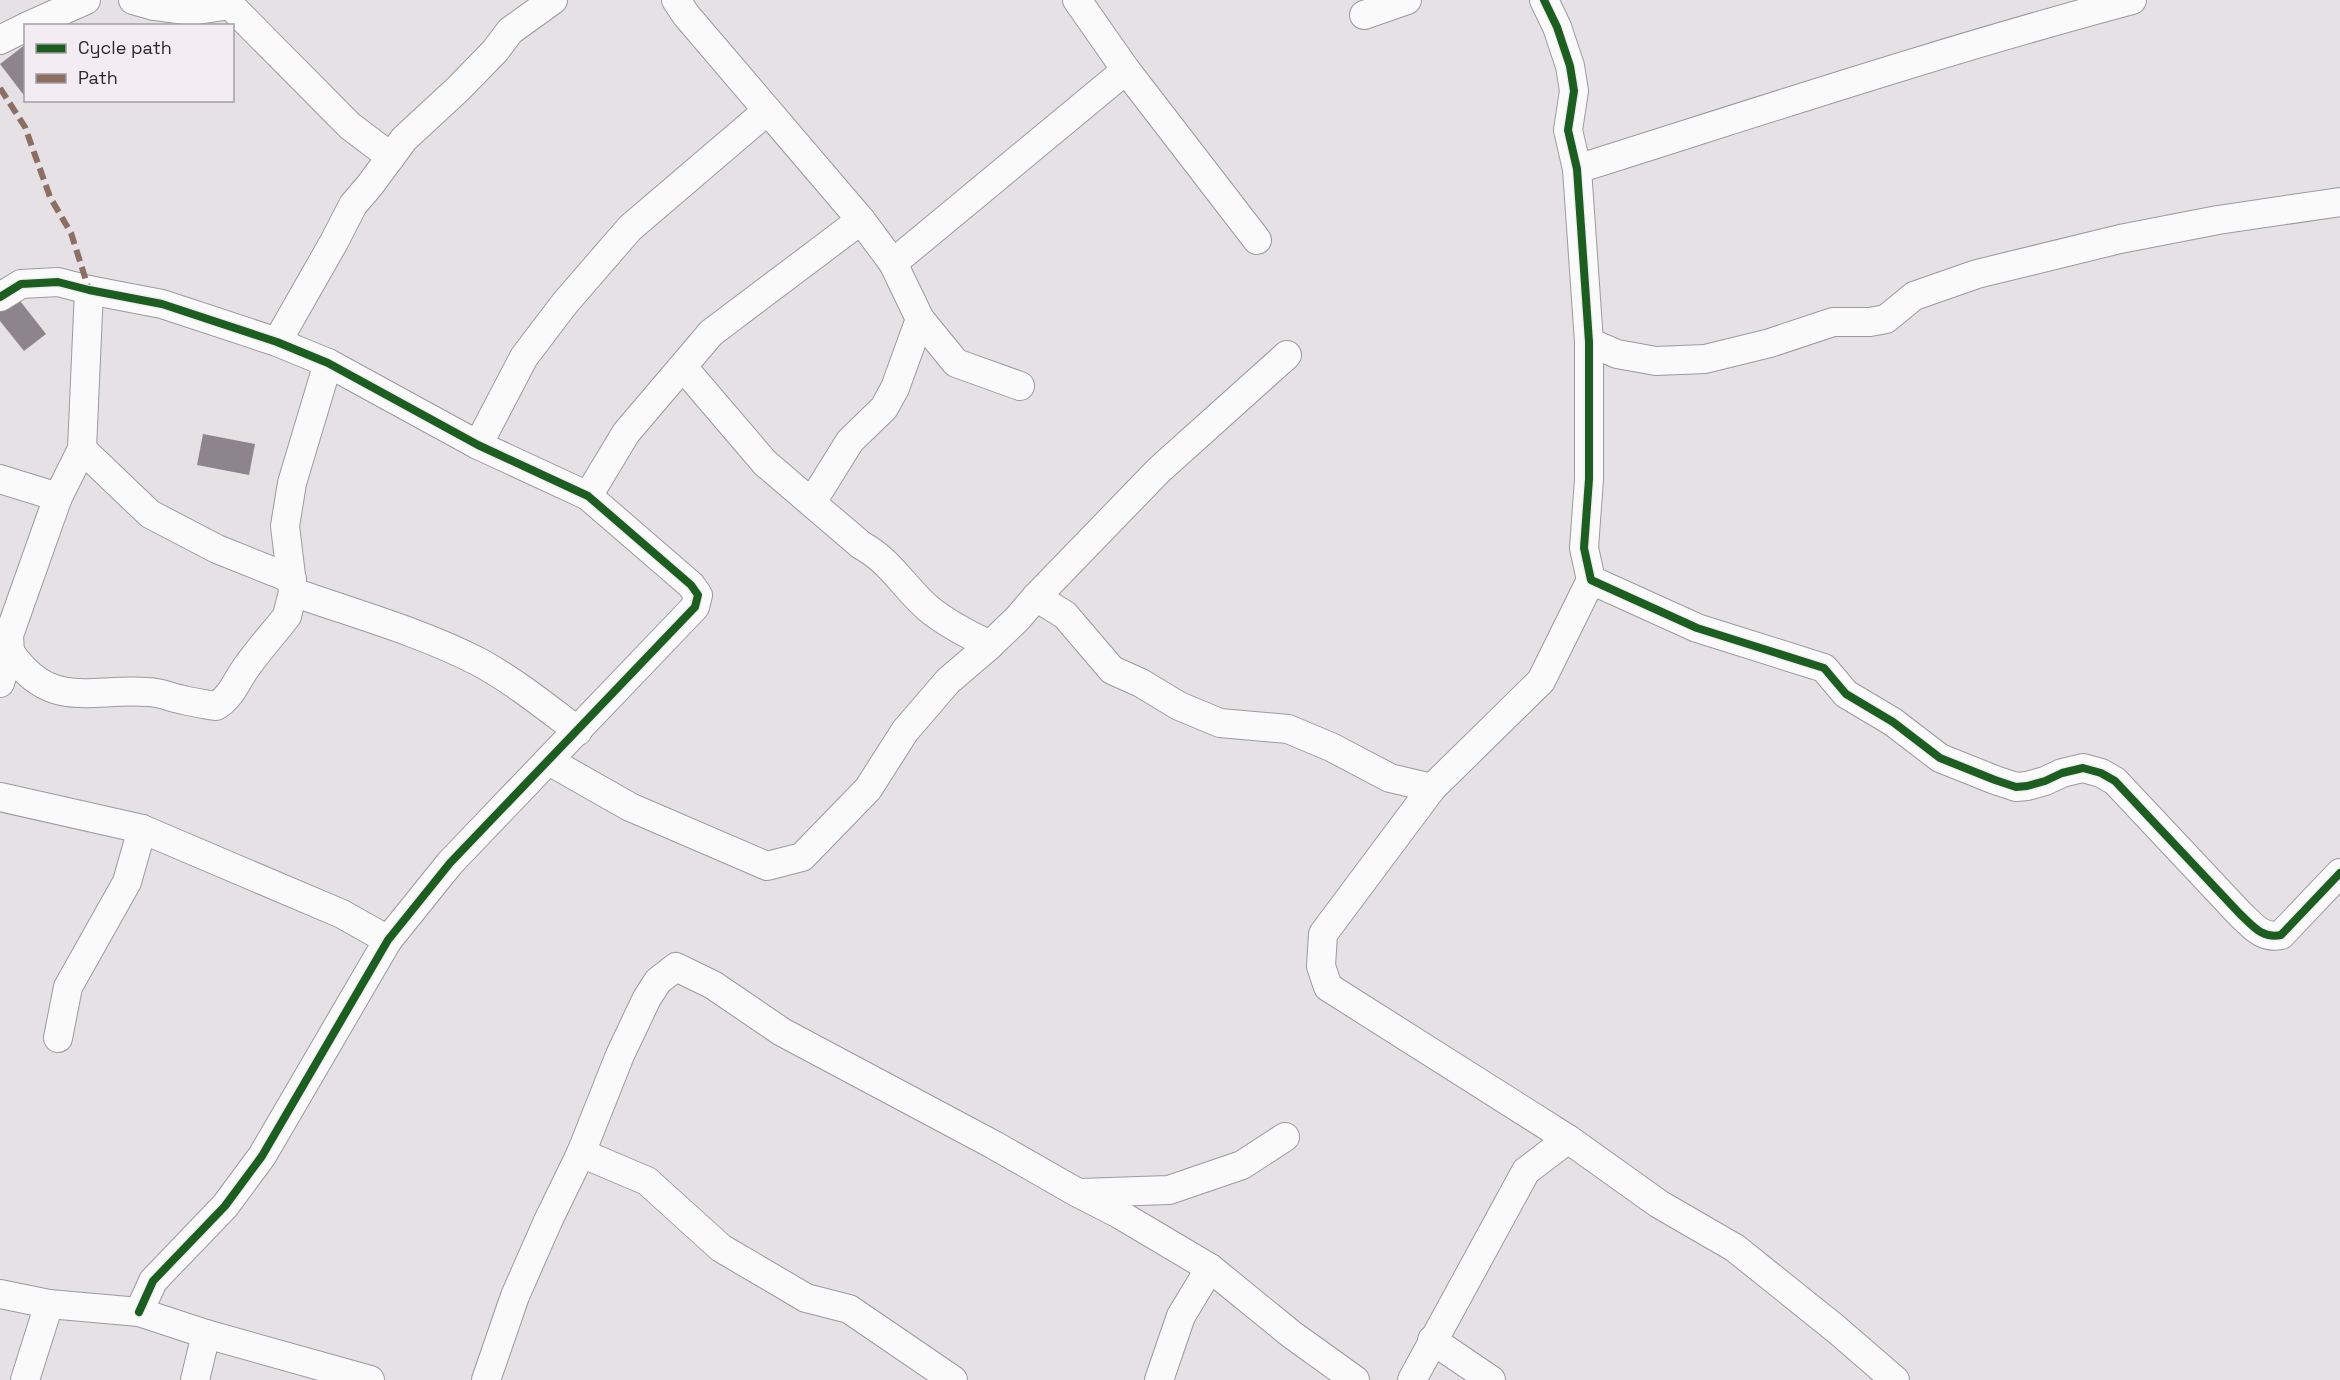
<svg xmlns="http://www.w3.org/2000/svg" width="2340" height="1380" font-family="'Space Grotesk',sans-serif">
	<rect width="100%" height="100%" fill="#e5e1e5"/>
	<g fill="#8e848e">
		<polygon points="26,44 26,98 0,64"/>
		<polygon points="17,297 46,334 24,351 0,321 0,310"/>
		<polygon points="203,434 255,444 249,475 197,465"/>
	</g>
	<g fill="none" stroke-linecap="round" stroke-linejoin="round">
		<g stroke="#9c9a9c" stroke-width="30">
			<g id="minor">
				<polyline points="133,0 154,6 191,11 230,5"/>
				<polyline points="225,0 350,126 391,157"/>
				<polyline points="676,0 686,15 861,220 893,263 920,319 956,363 1020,386"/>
				<polyline points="1077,0 1126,70 1257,240"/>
				<path d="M1544 0 1557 27 1570 66 1574 91 1568 130 1577 169 1589 342V479L1584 548 1591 580 1697 628 1824 668 1846 694 1893 722 1940 758 1995 780 2016 787 2027 786 2045 781 2062 773 2083 768 2101 773 2115 781 2240 914C2253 926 2262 939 2281 935L2340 873"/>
				<polyline points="1364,15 1407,0"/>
				<polyline points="28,26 86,0"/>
				<polyline points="0,40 26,27"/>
				<path d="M1577 169C1761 111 1945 50 2132 0"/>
				<polyline points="893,263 1126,70"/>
				<polyline points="0,297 21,284 58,282 89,290 162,304 277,342 328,363 478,445 588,496 691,585 698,595 695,607 450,863 388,940 262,1156 225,1206 153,1281 139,1312"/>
				<polyline points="277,342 334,242 353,205 370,185 404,139 458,89 495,51 510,31 553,0"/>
				<polyline points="1589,342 1617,354 1656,361 1705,359 1770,343 1833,322 1870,322 1886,319 1914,296 1977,274 2120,239 2218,220 2340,202"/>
				<path d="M683 367 765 463 861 545C892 562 904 588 929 609 947 624 969 635 990 645"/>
				<polyline points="478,445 524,357 565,303 630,228 767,111"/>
				<polyline points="82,449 150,514 217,549 292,579"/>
				<polyline points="0,479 58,497"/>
				<polyline points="588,496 626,433 711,333 861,220"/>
				<polyline points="812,502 850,441 884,408 895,388 920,319"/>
				<polyline points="1591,580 1541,681 1432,788 1323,934 1321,966 1328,987 1568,1139 1659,1204 1735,1248 1836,1329 1895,1380"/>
				<path d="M293 592C355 614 421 632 479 662 514 681 546 707 578 731"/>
				<polyline points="1036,597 1065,615 1112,670 1141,683 1179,706 1220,723 1288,729 1331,747 1390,778 1432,788"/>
				<path d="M10 652C51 711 88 688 148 692 160 692 172 698 184 700 194 703 205 704 216 706 232 697 237 679 248 665 260 648 274 633 287 616L293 592 285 526 292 483 328 363"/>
				<polyline points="0,683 10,652 9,635 58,497 82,449 89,290"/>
				<polyline points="549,761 630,807 767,866 802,857 868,789 905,731 948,681 990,645 1018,618 1036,597 1159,470 1287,355"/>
				<polyline points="0,797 142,829 342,914 388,940"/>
				<polyline points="58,1038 68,987 127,882 142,829"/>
				<polyline points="581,1153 647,1181 721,1248 806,1298 849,1309 953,1380"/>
				<polyline points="1080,1193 1169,1190 1242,1165 1285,1137"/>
				<polyline points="0,1294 49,1304 139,1312 206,1334 370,1380"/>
				<polyline points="1432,1340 1491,1380"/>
				<polyline points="25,1380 49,1304"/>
				<polyline points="195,1380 206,1334"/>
				<polyline points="486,1380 515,1296 548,1221 581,1153 620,1055 647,998 658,981 676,967 713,985 782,1032 994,1145 1078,1193 1119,1214 1210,1268 1291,1334 1355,1380"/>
				<polyline points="1159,1380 1181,1316 1210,1268"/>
				<polyline points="1412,1380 1526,1171 1568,1139"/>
			</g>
		</g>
		<use href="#minor" stroke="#fbfafb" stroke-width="28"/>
		<polyline stroke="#8d6e63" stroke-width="6" stroke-dasharray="12 6" stroke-linecap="butt" points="0,88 25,127 50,197 71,233 89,290"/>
		<g stroke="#f3edf3" stroke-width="11">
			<g id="cycleway">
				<path d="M1544 0 1557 27 1570 66 1574 91 1568 130 1577 169 1589 342V479L1584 548 1591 580 1697 628 1824 668 1846 694 1893 722 1940 758 1995 780 2016 787 2027 786 2045 781 2062 773 2083 768 2101 773 2115 781 2240 914C2253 926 2262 939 2281 935L2340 873"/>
				<polyline points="0,297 21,284 58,282 89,290 162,304 277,342 328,363 478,445 588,496 691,585 698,595 695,607 450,863 388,940 262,1156 225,1206 153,1281 139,1312"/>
			</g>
		</g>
		<use href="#cycleway" stroke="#1b5e20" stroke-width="8"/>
	</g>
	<rect x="24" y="24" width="210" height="78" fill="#f3edf3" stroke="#a39fa3" stroke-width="1.5"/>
	<rect x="36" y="44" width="30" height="9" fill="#1b5e20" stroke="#a39fa3" stroke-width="1.5"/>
	<text x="78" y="54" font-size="18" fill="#2b292b">Cycle path</text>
	<rect x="36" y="74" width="30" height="9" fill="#8d6e63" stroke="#a39fa3" stroke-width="1.5"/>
	<text x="78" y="84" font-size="18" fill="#2b292b">Path</text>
</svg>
